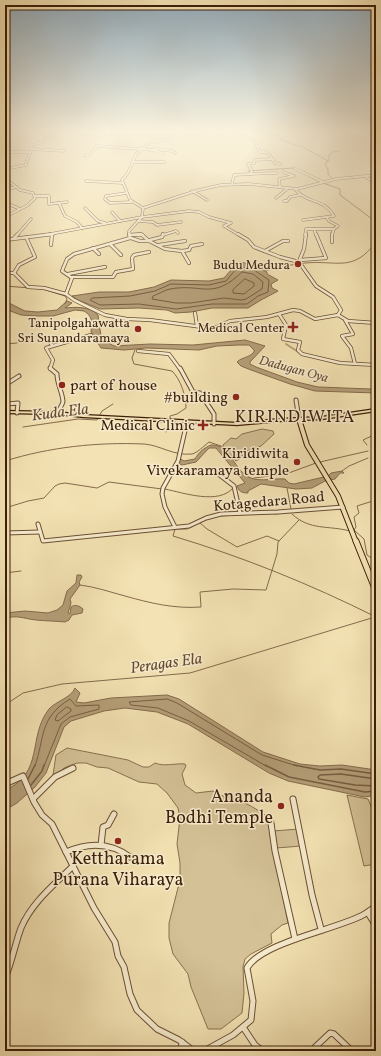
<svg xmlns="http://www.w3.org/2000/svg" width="381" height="1056" font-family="Vollkorn,serif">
	<rect width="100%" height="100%" fill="#f3e2b3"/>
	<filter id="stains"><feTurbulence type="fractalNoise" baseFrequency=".005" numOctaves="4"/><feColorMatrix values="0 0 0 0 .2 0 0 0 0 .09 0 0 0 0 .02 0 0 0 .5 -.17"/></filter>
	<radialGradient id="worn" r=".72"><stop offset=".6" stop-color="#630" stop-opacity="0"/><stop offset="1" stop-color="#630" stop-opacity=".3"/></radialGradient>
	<g fill="#d4c196" stroke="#887050">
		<polygon points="262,429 273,431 274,434 261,446 244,452 241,458 236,461 224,448 223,445 231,438 236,439 242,434"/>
		<path d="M67 748 128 760 143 767H149L155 763C165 767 174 763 185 764L186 766 182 774 185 785 196 793 213 791C224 798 224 795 234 798 246 803 257 809 268 817L288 923 282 925 271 934 272 943 251 954 245 959 243 967 244 993 242 1013 221 1029H208L191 987 188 974 173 954 169 938V923L180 880V863L177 844 180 818 178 808 167 793 157 784 139 782 108 768 97 767 86 763H77L64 768 57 775H53L56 755Z"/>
		<path d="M347 795 368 799C378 819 376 843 376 864L364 866Z"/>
		<polygon points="299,829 302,846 276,848 273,831"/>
	</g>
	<g fill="#b59f79" stroke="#856b4c">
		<polygon points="241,262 256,266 267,272 267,274 278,280 271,284 272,288 278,291 261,300 248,308 212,308 191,312 175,313 167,310 139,308 100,309 78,300 72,296 99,292 129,292 154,287 171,280 209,281 224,278 232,269 231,266"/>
		<path d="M5 301 25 311 38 312 57 310 67 301 72 303 65 308C74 307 90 306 98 315L101 336 105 341 114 346 150 344 193 345 245 340 265 346 250 362V364L256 367 297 382 318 387 371 389 376 390V393L315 391 290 384 251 370 241 366 237 362C242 357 249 358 254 352V350L249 345H239L217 346 199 350 146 348 124 350 101 348 91 332C92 323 93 316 84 311L75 310 53 316H37L21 315 5 309Z"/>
		<path d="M211 445C231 444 234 472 251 478 261 482 275 478 285 479L289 483 294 484 328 476 331 473 342 471 344 473H340L335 479 325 481 312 488 296 489 261 484 248 491V493C241 493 239 491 237 486L245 483 216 448H209L196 462 182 465 178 463 179 458 184 461 195 459C199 452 204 448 211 445Z"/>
		<path d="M77 575H81L82 577 79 582 80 585 70 599 71 603 68 613 70 614 71 607C75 604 80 606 83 609L82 613 72 615 69 620 65 622C56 621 46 621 36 620 25 619 15 614 5 619V613L25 611 48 613 57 610 63 605 67 591 76 583Z"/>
		<path d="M75 688 80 693 76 702 84 703 111 698 167 695 179 699 263 752 300 764 320 766 342 765 376 770V795L365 797 288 781 269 773 188 724 157 712 125 708 104 711 71 721 64 727 46 773 35 787 17 803 5 810V790C45 773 27 737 49 709 56 701 71 698 75 688Z"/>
	</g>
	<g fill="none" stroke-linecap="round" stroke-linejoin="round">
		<g stroke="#785e41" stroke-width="1">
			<polygon points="242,267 254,270 269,280 268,292 258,296 247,304 212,304 176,309 139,304 100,305 90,300 92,298 130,296 155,291 171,284 209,285 226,281 237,268"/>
			<path d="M242 272 253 274 263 282 262 289 246 299 241 300 224 298 191 303H176L152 299 153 296C159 294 164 290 170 289 203 283 212 301 242 272Z"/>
			<polygon points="245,279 254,283 254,286 244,294 233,293 233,290"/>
			<polygon points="67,707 71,709 71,711 58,721 55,720 57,715"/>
			<path d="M35 766C45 737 39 718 70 699L76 706 99 705V709L70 717 61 724 44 766"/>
			<polyline points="266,766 189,721 158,708 131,705 129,702 167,699 177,703 262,755 297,766"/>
		</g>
		<g stroke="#785e41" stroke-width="1.5">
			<polyline points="265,765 289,777 365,792 376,791"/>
			<polyline points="294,765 320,770 341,769 376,774"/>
			<polyline points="28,779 35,765"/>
			<polyline points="376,779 341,774 320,775 318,777 319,779 355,785 376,786"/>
			<polyline points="31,785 42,771 44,765"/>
		</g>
		<g stroke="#856b4c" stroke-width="1">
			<polyline points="266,131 279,135 281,140 305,148 328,161"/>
			<polyline points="248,171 293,168"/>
			<polyline points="310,177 320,182"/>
			<polyline points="333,179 328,174 328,169 325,164 329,160 329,155 333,152 339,151"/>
			<polyline points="323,183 340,189 340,195 372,219 372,224 376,234"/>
			<path d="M265 271C278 268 292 264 305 263 338 260 353 273 376 242"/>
			<polyline points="5,286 43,289 65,296 67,299 65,304"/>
			<polyline points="5,344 17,343"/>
			<path d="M135 350 132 358 134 364 172 371C181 380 186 396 186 408L177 414 170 416V419"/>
			<polyline points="23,427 78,419 97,420 102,411 113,404"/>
			<polyline points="166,432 170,423"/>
			<polyline points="367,445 363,440 376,434"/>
			<path d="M5 461C50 447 97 442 144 444 160 445 173 456 192 454 197 453 204 446 209 442L224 447"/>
			<polyline points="320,462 368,451"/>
			<polyline points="342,471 349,466 368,458"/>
			<polyline points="254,478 286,474 316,463"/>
			<polyline points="287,488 291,509"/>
			<path d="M165 489C184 493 219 505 233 488"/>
			<polyline points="376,500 357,506 359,513 354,517 356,527 354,530 364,539 367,555 376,561"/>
			<polyline points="5,508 28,501 44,498 55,486 59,484 65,483 97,488 109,482 162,489"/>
			<polyline points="275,514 304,511"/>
			<path d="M292 514C310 531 328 525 350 531"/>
			<polyline points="221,516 236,515"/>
			<path d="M201 522 187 529H175L173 536C243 557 310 584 376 617"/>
			<polyline points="200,523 207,529 237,547 267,536 279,541"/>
			<polyline points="5,573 21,571"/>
			<path d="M80 585C96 587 110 592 125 596 150 603 174 609 201 607L200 592 233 589 266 590 277 554 278 542 299 520"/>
			<polyline points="5,705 23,693 62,684 190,673 375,617"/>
		</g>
		<polyline stroke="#b59f79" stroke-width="2" points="286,344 300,353"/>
		<g stroke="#6a4f34" stroke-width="3">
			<g id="minor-far3">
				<polyline points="64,131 99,135 132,133 142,135 151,134"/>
				<polyline points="222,131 216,137 243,134 254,141 260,152 267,152 275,163 280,164"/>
				<polyline points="345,131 376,134"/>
				<polyline points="5,133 26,131"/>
				<polyline points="152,137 177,136 211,131"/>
				<polyline points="151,142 168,140 171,143"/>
				<polyline points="32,149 64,151"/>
				<polyline points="155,149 172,151 175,153"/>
				<polyline points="5,152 30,152"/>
				<polyline points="85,156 91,153 97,146 154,150 163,154"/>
				<polyline points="273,159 255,160 254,163 248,164 252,171 250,174 277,173"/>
				<polyline points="132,162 164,162"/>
				<polyline points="294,168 323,182"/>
				<path d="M5 169 26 165C26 157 32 153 32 145L43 142 51 131"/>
				<polyline points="365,176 376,184"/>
				<polyline points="5,178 20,190 33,193 35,198 28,205 5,217"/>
				<polyline points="86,181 123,183"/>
				<polyline points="232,184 234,175 250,174"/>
				<polyline points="280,187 279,179 294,176 283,172"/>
				<path d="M295 189C307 204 324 198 334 216L303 220"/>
				<polyline points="5,190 16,187"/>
				<polyline points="192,191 207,200"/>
				<polyline points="127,193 106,196 105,199 110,203 131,202"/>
				<polyline points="35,196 49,196 49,204 59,203 65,216 77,222 82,228"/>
				<polyline points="276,198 288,188"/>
				<polyline points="284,201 287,201 290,197 300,195"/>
				<polyline points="6,203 20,209"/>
				<polyline points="58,203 67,202"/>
				<polyline points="85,208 98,221 105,223"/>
				<polyline points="143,208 199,190 221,185 249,184 297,189 336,179 376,175"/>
				<polyline points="112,212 120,221"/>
				<polyline points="138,221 153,222 157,225 181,222"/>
				<polyline points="314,229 316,235"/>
				<polyline points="17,235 31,219"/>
				<polyline points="45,235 142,217 189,211 199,212 209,217 231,223 224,226 239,235"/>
				<polyline points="130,235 129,231 142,217 143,208 130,200 122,180 128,173 136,154 152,141 150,131"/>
				<polyline points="131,235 143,235"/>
				<polyline points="163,235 176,231 178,233"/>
				<polyline points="305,235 306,229 334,229 338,226 329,221 327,218"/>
				<polyline points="332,235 334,229"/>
			</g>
		</g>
		<g stroke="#6a4f34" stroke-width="4">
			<g id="minor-far2">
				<polyline points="238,234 248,240 254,247 280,257 299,262 316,286 333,297 341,310 338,315"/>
				<polyline points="332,234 332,242"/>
				<polyline points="130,235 141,234 149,241 165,249 182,251 189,263"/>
				<polyline points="14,238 18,234"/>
				<polyline points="131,238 140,241 149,241"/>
				<polyline points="5,240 53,234"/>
				<polyline points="150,240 162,237 163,234"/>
				<polyline points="110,244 121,255"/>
				<polyline points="51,245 52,234"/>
				<polyline points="159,245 185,241"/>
				<polyline points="93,248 99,254"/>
				<polyline points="182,251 189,250 191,246 202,244"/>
				<polyline points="265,251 283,241 288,241"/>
				<polyline points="300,259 304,249 306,234"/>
				<polyline points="300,260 326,258 316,234"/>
				<polyline points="5,273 14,273 28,287 44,288 66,294 74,300 105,315 127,319 150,320 210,328 217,327 230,321 267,317 293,310 300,311 315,319 338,315"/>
				<polyline points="14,273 19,265 35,257 26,237"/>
				<polyline points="68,274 105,267"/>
				<polyline points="72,277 113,277 116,272 133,269 132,258 134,255 149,252"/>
				<polyline points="66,294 72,278 62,271 67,259 74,254 130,238 129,234"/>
				<polyline points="195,313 197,326"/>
				<polyline points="279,314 286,325 283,339 300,342 298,350 302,354 340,363 376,365"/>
				<polyline points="338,315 348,321 376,323"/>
				<polyline points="345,320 353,334 342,336 351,348 355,364"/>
				<polyline points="47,339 52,345"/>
				<polyline points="138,351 169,354 180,369"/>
				<polyline points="50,369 53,360 46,348 91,335"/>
			</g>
		</g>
		<g stroke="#6a4f34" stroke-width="5">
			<g id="minor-far1">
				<path d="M50 368 57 374C57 384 62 391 63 401 63 404 59 410 57 413"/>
				<polyline points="180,368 193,392 200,393 214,414 214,424"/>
				<polyline points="5,385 19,376"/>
				<polyline points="296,400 299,419"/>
				<polyline points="5,402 7,404 18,403 17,413"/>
				<polyline points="174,469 217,473 234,486 240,513"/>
				<polyline points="38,524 43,541 189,526 206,518 221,514 278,512 343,507"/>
				<polyline points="175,527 165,507 162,494 163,488 178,461 187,422"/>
				<polyline points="5,533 40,532"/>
			</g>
		</g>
		<g stroke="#6a4f34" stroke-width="7">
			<g id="minor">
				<polyline points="5,784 23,776 34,802 42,815 52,824 94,908 115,942 118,956 124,967 130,994 137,1010 157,1029 179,1040 194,1051"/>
				<polyline points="33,799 55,777 73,768"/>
				<polyline points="293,799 312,895 321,929"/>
				<polyline points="271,823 275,851 295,939"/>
				<polyline points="101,845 103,827 108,825 114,814"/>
				<path d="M66 852C89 842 110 842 130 857"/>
				<polyline points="368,913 376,926"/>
				<path d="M5 978C12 962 15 944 21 928 32 902 54 885 73 866"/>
				<polyline points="243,1027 255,1045 263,1051"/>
				<polyline points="181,1051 182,1042"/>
				<path d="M204 1051 233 1035 251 1020 253 1001 247 968C262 942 335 930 363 915 368 912 372 909 376 906"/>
				<polyline points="311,1051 330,1033 334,1034 352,1051"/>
			</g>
		</g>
		<g stroke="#3c1e09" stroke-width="6">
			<polyline id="major-far1" points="299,419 307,445 338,496 356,542"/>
		</g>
		<g stroke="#3c1e09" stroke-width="7">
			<polyline id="major" points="356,541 376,591"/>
		</g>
		<g stroke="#3c1e09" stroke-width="2.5">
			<polygon id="highway" points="376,409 376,411 322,419 280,421 237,425 83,417 57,414 5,413 5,411 57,412 83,415 237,423 280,419 322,417"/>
		</g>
		<use href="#minor-far3" stroke="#f7ecce" stroke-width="2"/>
		<use href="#minor-far2" stroke="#f7ecce" stroke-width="2.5"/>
		<use href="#minor-far1" stroke="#f7ecce" stroke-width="3"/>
		<use href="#minor" stroke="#f7ecce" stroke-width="5"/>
		<use href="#major-far1" stroke="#f3e2b3" stroke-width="4"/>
		<use href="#major" stroke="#f3e2b3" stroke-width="5"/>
		<use href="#highway" fill="#f3e2b3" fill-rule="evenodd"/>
	</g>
	<linearGradient id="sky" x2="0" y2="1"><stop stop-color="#93acbc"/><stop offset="0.47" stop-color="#faf2dd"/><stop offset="1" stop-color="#faf2dd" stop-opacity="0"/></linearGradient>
	<rect width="381" height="279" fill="url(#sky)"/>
	<g fill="#8f2418" stroke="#f7ecce" stroke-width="1.5">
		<circle cx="298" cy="264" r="4"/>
		<path d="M291 321h4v4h4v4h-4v4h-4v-4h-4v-4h4z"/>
		<circle cx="138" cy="329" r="4"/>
		<circle cx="62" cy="385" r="4"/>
		<circle cx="236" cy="397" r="4"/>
		<path d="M201 419h4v4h4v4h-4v4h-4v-4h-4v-4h4z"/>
		<circle cx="297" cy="462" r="4"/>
		<circle cx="281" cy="806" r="4"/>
		<circle cx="118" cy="841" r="4"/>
	</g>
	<g text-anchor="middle" stroke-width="3" stroke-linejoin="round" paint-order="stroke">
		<g font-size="13" fill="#3c1e09" stroke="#f7ecce" text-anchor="end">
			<text x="290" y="269">Budu Medura</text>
			<text x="130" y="327">Tanipolgahawatta<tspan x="130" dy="15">Sri Sunandaramaya</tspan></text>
			<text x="284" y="332">Medical Center</text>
		</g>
		<g font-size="13" font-style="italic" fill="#664b30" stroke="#f7ecce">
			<text transform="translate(294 368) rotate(15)" y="5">Dadugan Oya</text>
		</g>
		<g font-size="15" fill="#3c1e09" stroke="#f7ecce" text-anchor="end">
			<text x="70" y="390" text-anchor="start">part of house</text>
			<text x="228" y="402">#building</text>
			<text x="195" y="430">Medical Clinic</text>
			<text x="289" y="458">Kiridiwita<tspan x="289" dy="17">Vivekaramaya temple</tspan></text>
		</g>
		<g font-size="15" fill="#3c1e09" stroke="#f7ecce">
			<text transform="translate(269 501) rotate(-5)" y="5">Kotagedara Road</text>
		</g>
		<g font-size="16" font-style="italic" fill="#664b30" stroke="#f7ecce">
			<text transform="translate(60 411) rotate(-7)" y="6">Kuda Ela</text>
			<text transform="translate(166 662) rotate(-8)" y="6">Peragas Ela</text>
		</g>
		<g font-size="17" letter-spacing="1" fill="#3c1e09" stroke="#f7ecce">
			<text x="295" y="422">KIRINDIWITA</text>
		</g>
		<g font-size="18" fill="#3c1e09" stroke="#f7ecce" text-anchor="end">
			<text x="273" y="802">Ananda<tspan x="273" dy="21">Bodhi Temple</tspan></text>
			<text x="118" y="864" text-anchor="middle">Kettharama<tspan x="118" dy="21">Purana Viharaya</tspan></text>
		</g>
	</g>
	<rect width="381" height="1056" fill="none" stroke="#f3e2b3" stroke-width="20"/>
	<rect x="6" y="6" width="369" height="1044" fill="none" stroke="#3c1e09" stroke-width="2"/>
	<rect x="10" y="10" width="361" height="1036" fill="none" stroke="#3c1e09"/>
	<rect width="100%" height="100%" filter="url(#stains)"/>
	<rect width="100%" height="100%" fill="url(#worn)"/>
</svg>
